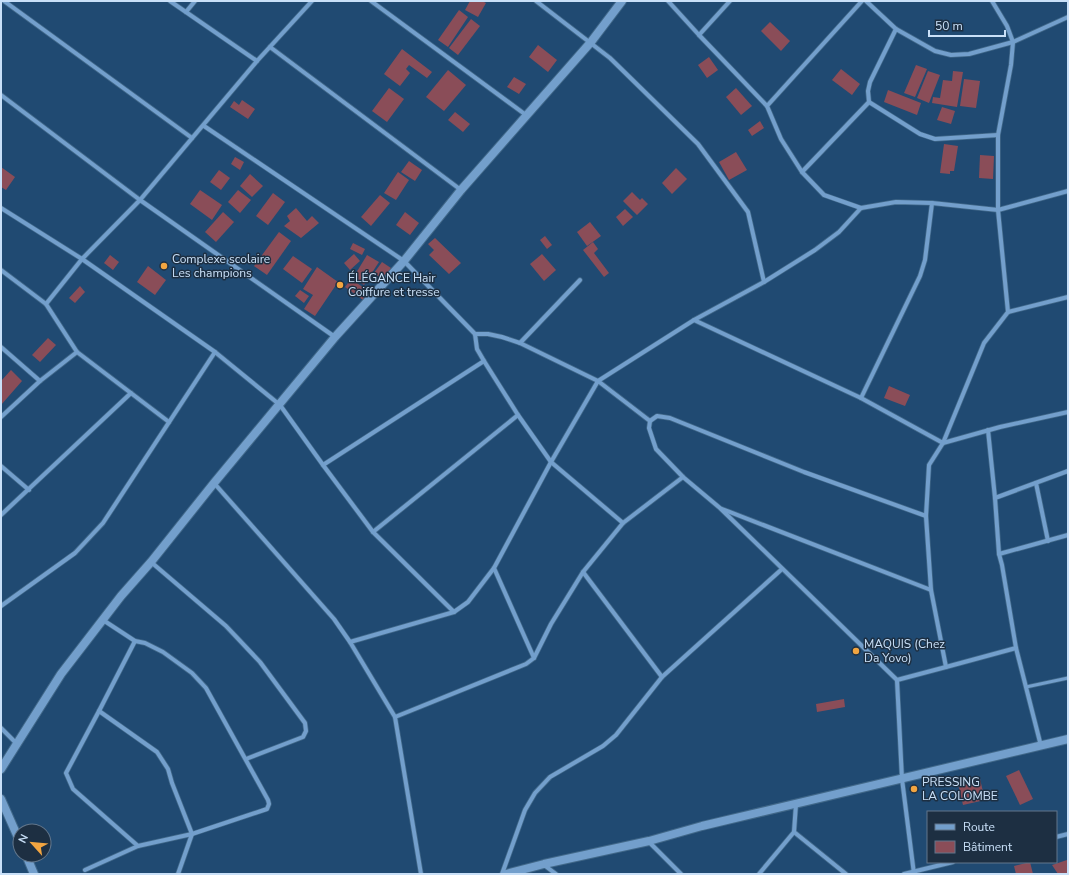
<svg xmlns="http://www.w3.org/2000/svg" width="1069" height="875" font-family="'Nunito Sans',sans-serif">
	<rect width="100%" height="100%" fill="#204a72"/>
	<g fill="#8a4d58">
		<polygon points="470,1 482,1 486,3 478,17 465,10"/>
		<polygon points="459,10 468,17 448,47 438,40"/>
		<polygon points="471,19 480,26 458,55 449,48"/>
		<polygon points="770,22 790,41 781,51 761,31"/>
		<polygon points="538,45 557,60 548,72 529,57"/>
		<polygon points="402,49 432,72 427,78 409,65 406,69 410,73 400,86 384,74"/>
		<polygon points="709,57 718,70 707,78 698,65"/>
		<polygon points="916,65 927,69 915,97 904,93"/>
		<polygon points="841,69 860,84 852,95 832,80"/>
		<polygon points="448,70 466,85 444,111 426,97"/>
		<polygon points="928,71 940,75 929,103 917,98"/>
		<polygon points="953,71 963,72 957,107 932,103 933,97 940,98 943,80 952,81"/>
		<polygon points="514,77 526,84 519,94 507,87"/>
		<polygon points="964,79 980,81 976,108 960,106"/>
		<polygon points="389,88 404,99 387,122 372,111"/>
		<polygon points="736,88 752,106 741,115 726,97"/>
		<polygon points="888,90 921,103 917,115 884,102"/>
		<polygon points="242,100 255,109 248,119 230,107 234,101 239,105"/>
		<polygon points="942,107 955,111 951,124 937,120"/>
		<polygon points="455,112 470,124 463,132 448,120"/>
		<polygon points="760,121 764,128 752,136 748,130"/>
		<polygon points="944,144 958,146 954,171 950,171 950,174 940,173"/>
		<polygon points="736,152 747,170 729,180 719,162"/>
		<polygon points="980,155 994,156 993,179 979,178"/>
		<polygon points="235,157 244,162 240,170 231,164"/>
		<polygon points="409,161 422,170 415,181 401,172"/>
		<polygon points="1,167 15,177 6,190 1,187"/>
		<polygon points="676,168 687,179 672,194 662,183"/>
		<polygon points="219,170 230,178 221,190 210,182"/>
		<polygon points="398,172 409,180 396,200 384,193"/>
		<polygon points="250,174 263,186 252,197 240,186"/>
		<polygon points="200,190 222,205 212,220 190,204"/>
		<polygon points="238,190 251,200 240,213 228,202"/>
		<polygon points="632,192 640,200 642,198 648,204 637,215 623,201"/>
		<polygon points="273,193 285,202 268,225 256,216"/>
		<polygon points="380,195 390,203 371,226 361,217"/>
		<polygon points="296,208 307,221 312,216 319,223 301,238 284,226 290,221 287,216"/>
		<polygon points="625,209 633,217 623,226 616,217"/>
		<polygon points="223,212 234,222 216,242 205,232"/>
		<polygon points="405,212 419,223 410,235 396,225"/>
		<polygon points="590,222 601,236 587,246 577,232"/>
		<polygon points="279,232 291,241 267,275 254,266"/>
		<polygon points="545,236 552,245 547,249 540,240"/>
		<polygon points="435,238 461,263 449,274 429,255 434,250 428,244"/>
		<polygon points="593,242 598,249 594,253 609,273 604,277 583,250"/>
		<polygon points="353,243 365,249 362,255 350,249"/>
		<polygon points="354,254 360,261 350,270 344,263"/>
		<polygon points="542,254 556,270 544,281 530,264"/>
		<polygon points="110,255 119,262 113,270 104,263"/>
		<polygon points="367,255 379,262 364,285 353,278"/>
		<polygon points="293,256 312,269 302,283 283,269"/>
		<polygon points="382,262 391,268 383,280 374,273"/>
		<polygon points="148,266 166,280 155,295 137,282"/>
		<polygon points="317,267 338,282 315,316 304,309 313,295 303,289"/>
		<polygon points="351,279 364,288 363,291 367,294 363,300 345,287"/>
		<polygon points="80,286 85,292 75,303 69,298"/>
		<polygon points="300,290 309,296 304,303 295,296"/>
		<polygon points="48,338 56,345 40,362 32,355"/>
		<polygon points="11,370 22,381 1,405 1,381"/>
		<polygon points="889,386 910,395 905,406 884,398"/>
		<polygon points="844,699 845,707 817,712 816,704"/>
		<polygon points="1019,770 1033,799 1020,805 1006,776"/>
		<polygon points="980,779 985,800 963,805 958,784"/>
		<polygon points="1067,860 1068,862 1068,874 1058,874 1052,865"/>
		<polygon points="1030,862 1033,874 1016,874 1014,866"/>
	</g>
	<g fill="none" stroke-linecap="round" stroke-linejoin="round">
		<g stroke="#416889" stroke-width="4.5">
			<polyline id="service" points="1026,687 1068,678"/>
		</g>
		<g stroke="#416889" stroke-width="5.5">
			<g id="minor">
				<polyline points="4,1 192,138"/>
				<polyline points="170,1 257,61"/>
				<polyline points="371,1 526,115"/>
				<polyline points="536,1 610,58 698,144 748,212 764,282"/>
				<polyline points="668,1 699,35 767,106 781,139 802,172 824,195 861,208"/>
				<polyline points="866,1 896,29 935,51 951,55 969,54 1013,42 1068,17"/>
				<polyline points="186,12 195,1"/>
				<polyline points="699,35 730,1"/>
				<polyline points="270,47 461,190"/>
				<polyline points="1,95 140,200 335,337"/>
				<polyline points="869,102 920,134 935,139 998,135"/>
				<polyline points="767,106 862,1"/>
				<polyline points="204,126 404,261 475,334 488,334 502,337 520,343 598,381 650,421"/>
				<polyline points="802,172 869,102 868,91 870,82 896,29"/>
				<polyline points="1,208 82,259 215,352 280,405 323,465 373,532 454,612"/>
				<polyline points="1,270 46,304 77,352 169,422"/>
				<polyline points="46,304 82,259 140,200 257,61 312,1"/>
				<polyline points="1008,312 1068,297"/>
				<polyline points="694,320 861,398 943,443 1000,427 1068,412"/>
				<polyline points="475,334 477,349 484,361 518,415 551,462 623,523"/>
				<polyline points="520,343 580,280"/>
				<polyline points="1,347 40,381"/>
				<polyline points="861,398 920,276 925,260 932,203"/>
				<polyline points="1,417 40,381 77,352"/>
				<polyline points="988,430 995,498 999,554 1002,565 1016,648 1041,746"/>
				<polyline points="323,465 484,361"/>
				<polyline points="1,466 29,490"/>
				<polyline points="214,483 334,619 350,642 395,717 421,874"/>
				<polyline points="1036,483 1048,541"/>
				<polyline points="995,498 1068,471"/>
				<polyline points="722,509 931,590"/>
				<polyline points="1,515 131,393"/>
				<polyline points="373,532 518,415"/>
				<polyline points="999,554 1068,535"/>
				<polyline points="151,562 226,626 260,662 305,723 306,731 303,737 246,759"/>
				<polyline points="494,568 534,658"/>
				<polyline points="583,572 662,677"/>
				<polyline points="1,606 75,553 103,523 215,352"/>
				<polyline points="135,641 99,711 66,773 73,789 138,846"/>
				<polyline points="350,642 454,612 468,602 494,568 551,462 598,381 694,320 764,282 815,250 839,232 861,208 896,202 932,203 998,210 1068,191"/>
				<polyline points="946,667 1016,648"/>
				<polyline points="897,680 946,667 931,590 926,516 929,465 943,443 984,343 1008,312 998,210 998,135 1011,65 1013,42 1007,26 992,1"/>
				<polyline points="99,711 157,752 168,769 172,783 192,834 178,874"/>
				<polyline points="395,717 526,664 534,658 551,624 583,572 623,523 683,477"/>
				<polyline points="1,728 17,744"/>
				<polyline points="794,832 846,874"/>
				<polyline points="1056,837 1068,834"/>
				<polyline points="649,842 681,874"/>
				<polyline points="544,865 556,874"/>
				<polyline points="85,870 138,846 192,834 267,809 269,804 268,800 206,688 192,673 163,652 145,643 135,641 103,620"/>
				<polyline points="502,874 525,810 535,793 550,777 603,746 616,735 662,677 782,569"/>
				<polyline points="759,874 794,832 796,804"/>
				<polyline points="904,874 953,862"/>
				<polyline points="914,874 902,779 897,680 720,508 683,477 656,449 649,428 650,421 657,416 670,418 804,472 926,516"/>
			</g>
		</g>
		<g stroke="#416889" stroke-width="10">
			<g id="secondary">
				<polyline points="1,769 61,674 121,596 151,562 214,483 335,337 404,261 461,190 591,42 622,1"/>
				<polyline points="1,799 20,842"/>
				<polyline points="26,855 34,874"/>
				<polyline points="506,874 544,864 649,841 702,826 1068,739"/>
			</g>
		</g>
		<use href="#service" stroke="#739fcc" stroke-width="3"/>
		<use href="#minor" stroke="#739fcc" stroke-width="4"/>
		<use href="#secondary" stroke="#739fcc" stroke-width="8"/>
	</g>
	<g fill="#f2a541" stroke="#1d2f42" stroke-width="1.5">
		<circle cx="164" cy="266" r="4"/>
		<circle cx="340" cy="285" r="4"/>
		<circle cx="856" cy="651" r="4"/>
		<circle cx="914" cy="789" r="4"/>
	</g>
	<g text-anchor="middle" stroke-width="3" stroke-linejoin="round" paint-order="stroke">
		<g font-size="12" fill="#c9e0f8" stroke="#1d2f42" text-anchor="start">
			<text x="172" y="263">Complexe scolaire<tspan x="172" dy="14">Les champions</tspan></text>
			<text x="348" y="282">ÉLÉGANCE Hair<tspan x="348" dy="14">Coiffure et tresse</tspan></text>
			<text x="864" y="648">MAQUIS (Chez<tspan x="864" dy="14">Da Yovo)</tspan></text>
			<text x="922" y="786">PRESSING<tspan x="922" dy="14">LA COLOMBE</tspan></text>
		</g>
	</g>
	<rect width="1069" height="875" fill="none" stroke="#c9e0f8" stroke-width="4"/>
	<rect x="927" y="811" width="130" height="52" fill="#1d2f42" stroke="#62768b"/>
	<rect x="935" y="824" width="20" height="6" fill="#739fcc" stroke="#62768b"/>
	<text x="963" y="831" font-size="12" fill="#c9e0f8">Route</text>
	<rect x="935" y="841" width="20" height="12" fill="#8a4d58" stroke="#62768b"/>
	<text x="963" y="851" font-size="12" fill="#c9e0f8">Bâtiment</text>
	<g transform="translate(32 843) rotate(297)"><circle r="19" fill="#1d2f42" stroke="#62768b"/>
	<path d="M0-3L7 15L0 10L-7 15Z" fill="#f2a541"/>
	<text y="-6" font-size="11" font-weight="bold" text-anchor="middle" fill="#c9e0f8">N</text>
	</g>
	<path d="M929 30v6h76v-6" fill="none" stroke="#c9e0f8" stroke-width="2"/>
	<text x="935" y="30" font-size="12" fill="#c9e0f8" stroke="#1d2f42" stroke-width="3" paint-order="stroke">50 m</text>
</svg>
